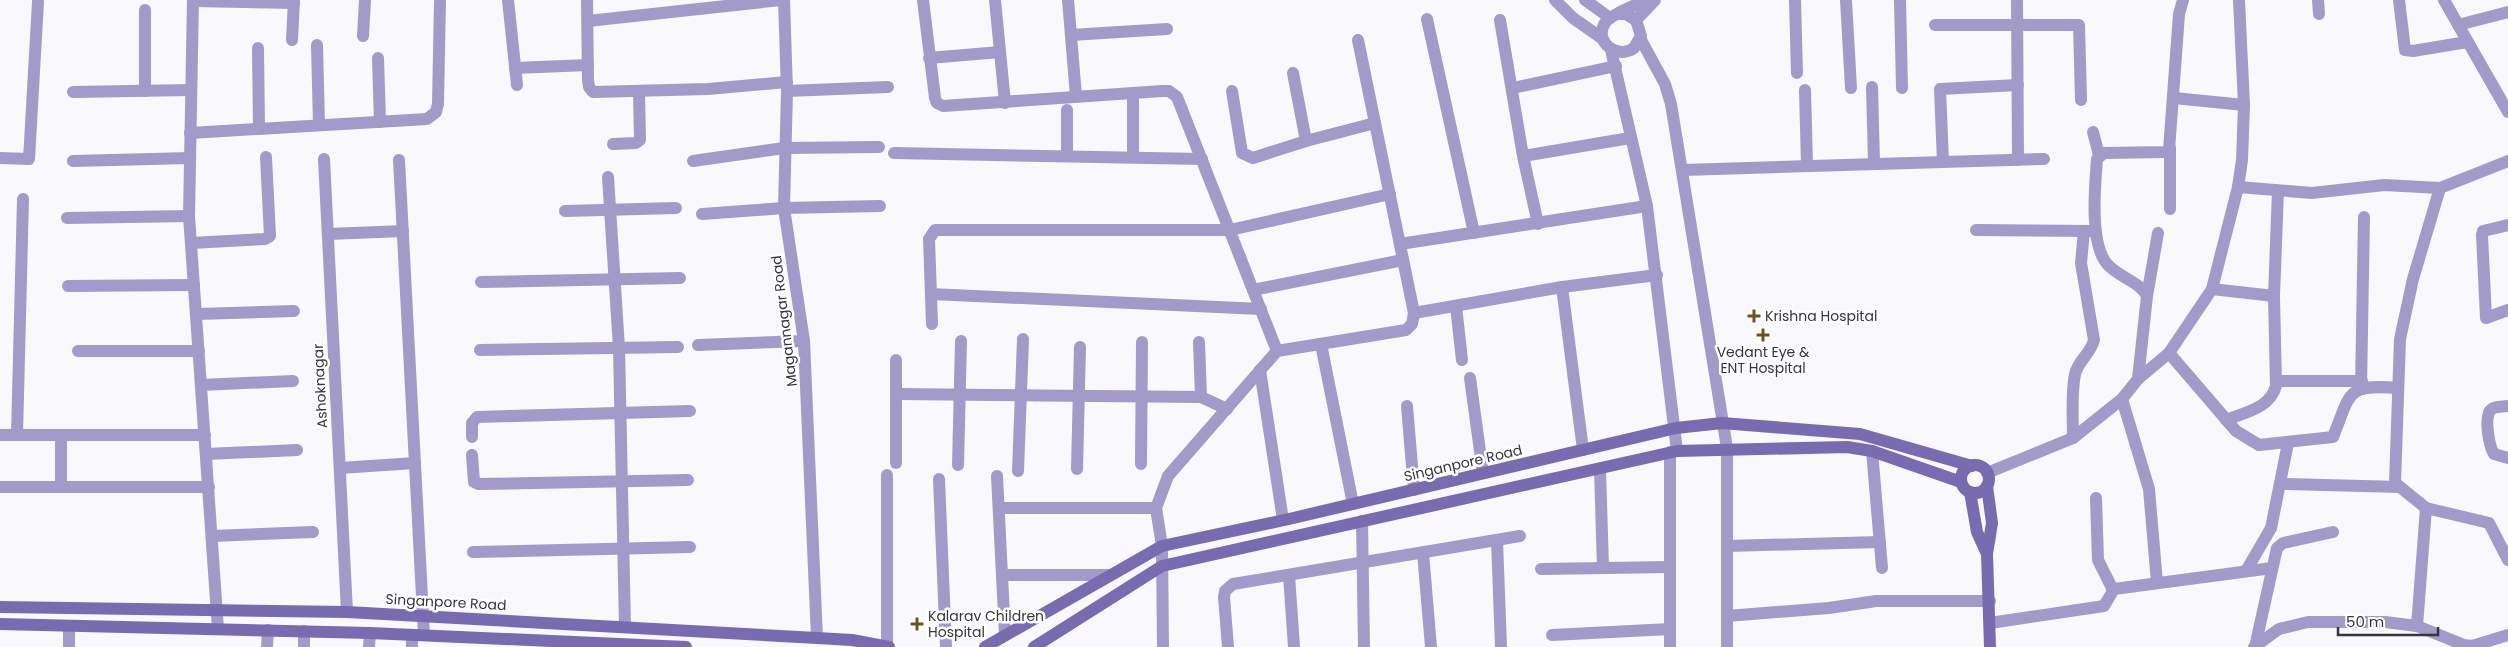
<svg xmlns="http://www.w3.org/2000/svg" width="2508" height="647" font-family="Poppins,sans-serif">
	<rect width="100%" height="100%" fill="#f9f9fd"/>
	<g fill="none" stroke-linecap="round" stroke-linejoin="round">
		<g stroke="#a29ac9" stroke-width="12">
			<polyline points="193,0 189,216 218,629"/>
			<polyline points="508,0 517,85"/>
			<polyline points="587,0 588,80 589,87 593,92 708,89 787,82"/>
			<polyline points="923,0 935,98 937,103 943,106 1162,91 1169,91 1177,97 1277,351 1168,476 1156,508 1162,546 1163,647"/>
			<polyline points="995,0 1005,103"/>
			<polyline points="1068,0 1076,96"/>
			<polyline points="1795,0 1797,73"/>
			<polyline points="1846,0 1851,88"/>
			<polyline points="1900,0 1902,88"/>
			<polyline points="2017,0 2018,160"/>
			<polyline points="2318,0 2319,14"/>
			<polyline points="2399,0 2405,50 2413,51 2467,42"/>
			<polyline points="2444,0 2508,112"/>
			<polyline points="193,1 294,3"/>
			<polyline points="145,10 145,91"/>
			<polyline points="1427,19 1474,233"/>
			<polyline points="1500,20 1523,156 1538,224"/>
			<polyline points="588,21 781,0"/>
			<polyline points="1935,25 2079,25 2081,100"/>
			<polyline points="2458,25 2508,12"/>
			<polyline points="1071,35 1167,29"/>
			<polyline points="363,36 365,0"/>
			<polyline points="292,40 294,0"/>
			<polyline points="317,45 319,125"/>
			<polyline points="258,48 259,129"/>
			<polyline points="378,58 380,122"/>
			<polyline points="929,58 1000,52"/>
			<polyline points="515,68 588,65"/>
			<polyline points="1293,73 1306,141"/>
			<polyline points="1872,87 1874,163"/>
			<polyline points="1513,88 1616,66"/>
			<polyline points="1805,90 1807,165"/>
			<polyline points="787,91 888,87"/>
			<polyline points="1232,91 1242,153 1253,158 1306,141 1375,123"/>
			<polyline points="73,92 191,90"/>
			<polyline points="2174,98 2244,105"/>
			<polyline points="1067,110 1067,156"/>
			<polyline points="2093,132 2099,155"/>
			<polyline points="190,133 427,119 436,112 438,104 440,0"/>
			<polyline points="613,144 636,143 640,140 639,92"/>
			<polyline points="894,153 1202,159"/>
			<polyline points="1523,156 1630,138"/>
			<polyline points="1133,157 1133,93"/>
			<polyline points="0,158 29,159 38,2"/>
			<polyline points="324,159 347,612"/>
			<polyline points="399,160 424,635"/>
			<polyline points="73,161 190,158"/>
			<polyline points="693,161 784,148 879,147"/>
			<polyline points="1943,162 1940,89 2018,85"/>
			<polyline points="1683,170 2044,159"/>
			<polyline points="608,177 619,348 625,627"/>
			<polyline points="2238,187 2312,193 2384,185 2440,188 2508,161"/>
			<polyline points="2440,188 2413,279 2400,339 2395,483 2426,508 2489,523 2508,560"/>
			<polyline points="2170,209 2170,148"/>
			<polyline points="565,211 676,208"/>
			<polyline points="702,214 784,208 880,206"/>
			<polyline points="67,218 189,216"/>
			<polyline points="2508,225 2483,231 2482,235 2486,318 2508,310"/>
			<polyline points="1976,230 2091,231"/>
			<polyline points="328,234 403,231"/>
			<polyline points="191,243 265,239 270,236 266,157"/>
			<polyline points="1400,244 1647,206"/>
			<polyline points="481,282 680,278"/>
			<polyline points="68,286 194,285"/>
			<polyline points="1562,287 1583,450"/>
			<polyline points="2212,289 2274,296"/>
			<polyline points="1253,290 1403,260"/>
			<polyline points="931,294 1261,309"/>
			<polyline points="2147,296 2158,233"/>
			<polyline points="1456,306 1462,360"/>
			<polyline points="1414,313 1562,287 1657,275"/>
			<polyline points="196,314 294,311"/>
			<polyline points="932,324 929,239 935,230 1230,230 1390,194"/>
			<polyline points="1199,342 1201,397"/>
			<polyline points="1321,344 1353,504"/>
			<polyline points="698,345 804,341"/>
			<polyline points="480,350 678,347"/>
			<polyline points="78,351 199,351"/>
			<polyline points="1277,351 1406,330 1412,324 1414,313 1358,40"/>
			<path d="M2169 353 2236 431 2259 445 2333 437C2351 392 2346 384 2398 388"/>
			<polyline points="1260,370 1283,520"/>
			<polyline points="1470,378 1483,473"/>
			<path d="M2138 379 2147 296C2140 282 2119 277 2108 265 2089 245 2095 185 2097 159L2104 153 2166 152 2169 150 2179 14 2183 0"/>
			<polyline points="2276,381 2362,381"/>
			<polyline points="201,385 293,381"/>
			<polyline points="2361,388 2364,217"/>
			<polyline points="896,394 1201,397 1227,409"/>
			<polyline points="2122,399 2149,489 2157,583"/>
			<polyline points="1407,406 1414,490"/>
			<path d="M2508 406C2503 407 2496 406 2492 409 2483 414 2489 446 2494 454L2508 458"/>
			<path d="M2226 420C2246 412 2270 408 2276 386L2274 296 2278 191"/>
			<polyline points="0,435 205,435"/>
			<polyline points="17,435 23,199"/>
			<polyline points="472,437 472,423 477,417 690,411"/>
			<path d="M2073 438C2073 418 2071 394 2075 374 2078 361 2091 353 2094 340L2081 263 2084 231"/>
			<polyline points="1872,451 1882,568"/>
			<polyline points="206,454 297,450"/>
			<polyline points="472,455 474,482 478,484 688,480"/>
			<polyline points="896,463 896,360"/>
			<polyline points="1141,464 1142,342"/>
			<polyline points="958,465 961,341"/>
			<polyline points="340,468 415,463"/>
			<polyline points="1077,469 1080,347"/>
			<polyline points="1600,469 1603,568"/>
			<polyline points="1018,471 1023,339"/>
			<polyline points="1987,473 2073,438 2122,399 2138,379 2169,353 2212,289 2238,187 2242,160 2244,105 2239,0"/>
			<polyline points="887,475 887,647"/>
			<polyline points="997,476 1005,635"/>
			<polyline points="939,479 946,647"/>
			<polyline points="2287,484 2400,487"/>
			<polyline points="0,487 209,487"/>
			<polyline points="61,487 61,435"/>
			<polyline points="2096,498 2098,560 2113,590"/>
			<polyline points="999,508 1156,508"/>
			<polyline points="1362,521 1364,647"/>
			<polyline points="212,536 313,532"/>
			<polyline points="1497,540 1501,647"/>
			<polyline points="1727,546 1880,542"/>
			<polyline points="473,552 690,547"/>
			<polyline points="1423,553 1431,647"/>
			<polyline points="1541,569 1669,567"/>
			<polyline points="2246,571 2271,528 2288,443"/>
			<polyline points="1002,575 1110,575"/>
			<polyline points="1289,575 1294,647"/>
			<polyline points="1727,616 1829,608 1876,601 1990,601"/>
			<polyline points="1990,623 2104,606 2114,589 2272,568"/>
			<polyline points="2417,626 2426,508"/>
			<polyline points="1552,635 1670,629"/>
			<polyline points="69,647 69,626"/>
			<polyline points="267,647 268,630"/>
			<polyline points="304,647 304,631"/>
			<polyline points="369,647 370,633"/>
			<polyline points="412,647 412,635"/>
			<polyline points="1228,647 1224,597 1225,591 1233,584 1520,536"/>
			<polyline points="1670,647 1670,452"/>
			<polyline points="1727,647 1727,448"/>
			<polyline points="2254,647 2279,629 2308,622 2385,622 2417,626 2464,645 2472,646 2508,635"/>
			<polyline points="2255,647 2277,548 2283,543 2333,532"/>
		</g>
		<g stroke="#a29ac9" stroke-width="12">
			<polyline points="784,0 787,91 784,208 804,341 817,638"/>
			<polyline points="1555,0 1573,18 1603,39"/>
			<polyline points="1585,0 1610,18"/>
			<path d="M1620 14H1626L1636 20 1641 36 1634 48C1618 60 1593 42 1605 23 1610 15 1636 5 1646 0"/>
			<polyline points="1636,20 1655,0"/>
			<polyline points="1640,38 1665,84 1671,104 1727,448"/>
			<polyline points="1611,50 1647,206 1677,451"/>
		</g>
		<g stroke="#796baf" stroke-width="12">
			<circle cx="1975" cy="479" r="14"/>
			<polyline points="1987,486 1992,523 1987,554 1990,647"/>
			<polyline points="1970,492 1977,532 1987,554"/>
			<polyline points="0,607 347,612 817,638 852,640 889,647"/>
			<polyline points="0,624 370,633 686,647"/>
			<polyline points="985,647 1162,546 1289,519 1676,428 1722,423 1860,434 1972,466"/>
			<polyline points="1034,647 1162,566 1677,451 1847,447 1872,451 1961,482"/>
		</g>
	</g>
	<g fill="#6b5223" stroke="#fff" stroke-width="2">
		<path d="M1751.5 308.5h5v5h5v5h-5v5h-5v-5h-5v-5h5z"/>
		<path d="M1760.5 327.5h5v5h5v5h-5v5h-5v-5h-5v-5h5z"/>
		<path d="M914.5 616.5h5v5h5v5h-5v5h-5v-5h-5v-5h5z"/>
	</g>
	<g text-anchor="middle" stroke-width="5" stroke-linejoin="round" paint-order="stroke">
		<g font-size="14" fill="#37353d" stroke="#fff" text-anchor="start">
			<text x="1765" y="321">Krishna Hospital</text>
			<text x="1763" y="357" text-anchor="middle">Vedant Eye &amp;<tspan x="1763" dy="16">ENT Hospital</tspan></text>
			<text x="928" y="621">Kalarav Children<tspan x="928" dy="16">Hospital</tspan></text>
		</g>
		<g font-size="14" fill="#37353d" stroke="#fff">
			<text transform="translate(784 321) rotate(-97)" y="5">Magannagar Road</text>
			<text transform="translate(320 386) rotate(-93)" y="5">Ashoknagar</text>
			<text transform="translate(1463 463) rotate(-13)" y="5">Singanpore Road</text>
			<text transform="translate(446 602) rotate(3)" y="5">Singanpore Road</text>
		</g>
	</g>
	<path d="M2338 627v8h100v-8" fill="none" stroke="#37353d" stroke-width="2.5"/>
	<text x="2346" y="627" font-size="15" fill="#37353d" stroke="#ffffff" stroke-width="4" paint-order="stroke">50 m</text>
</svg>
